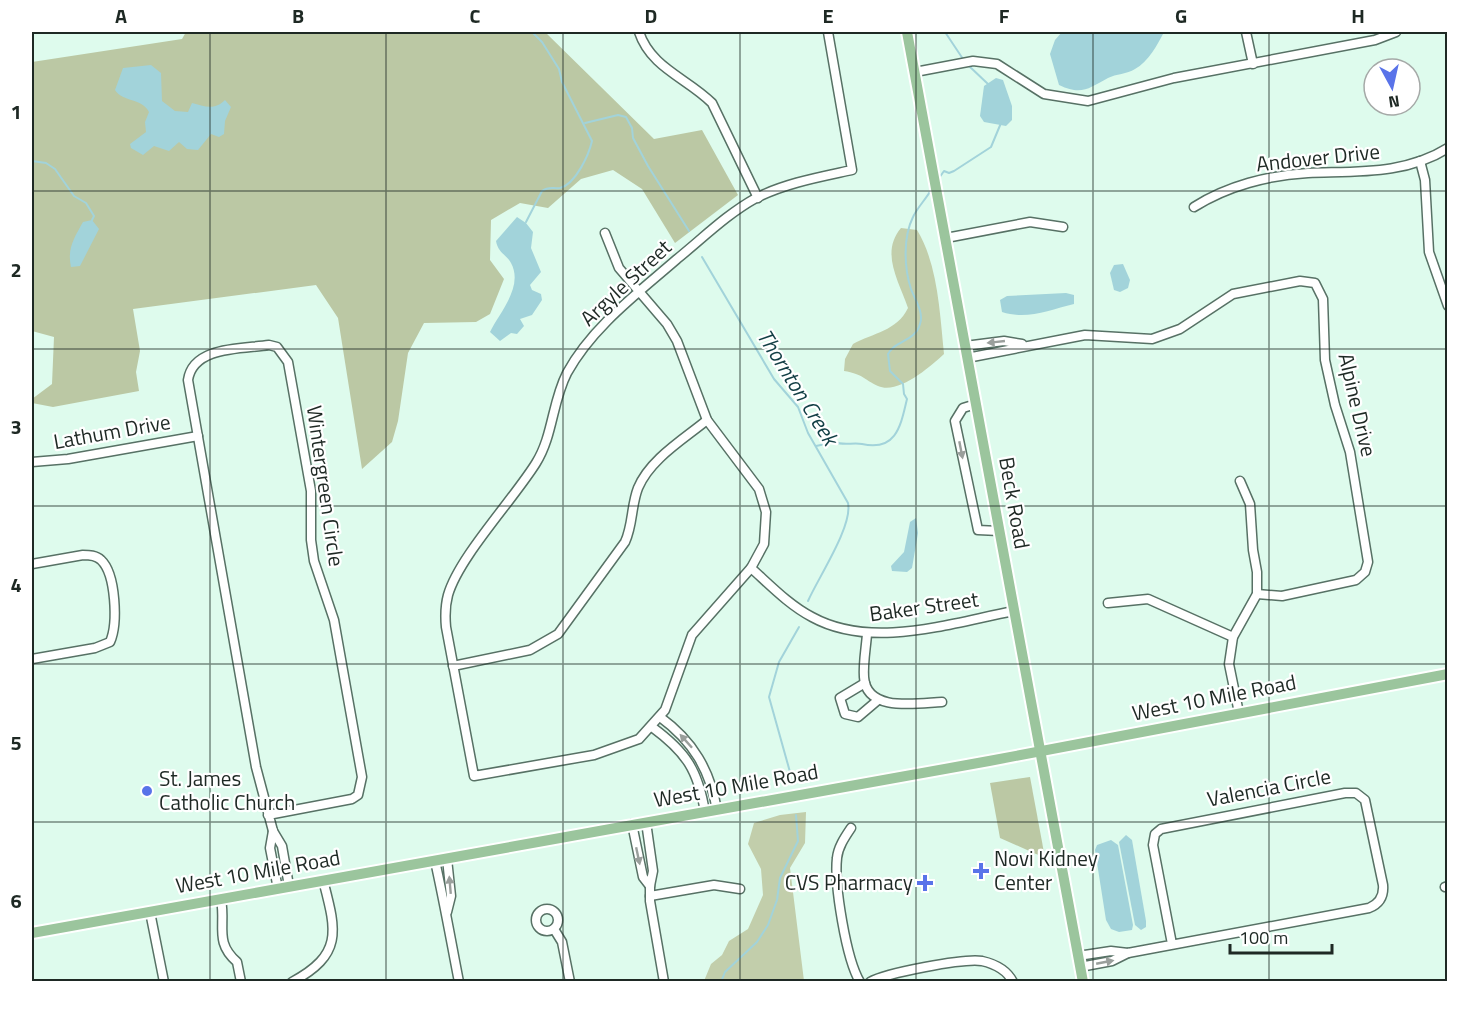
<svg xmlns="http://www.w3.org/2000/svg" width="1479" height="1013" font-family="'Titillium Web',sans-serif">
	<rect width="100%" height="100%" fill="#defbed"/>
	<g fill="#c2ceab">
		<path d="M901 228 917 230C938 264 940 315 944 354 930 367 898 395 878 386 863 379 863 374 844 371L845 359 853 344C873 333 897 331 908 308 899 281 880 253 901 228Z"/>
		<polygon points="806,812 805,843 790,868 804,981 704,981 711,964 722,955 729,941 748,929 763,895 761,869 748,844 754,823 780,815"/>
	</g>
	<g fill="#bbc8a4">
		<polygon points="186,32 545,32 654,139 702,130 738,195 675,243 642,189 613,170 581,179 548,208 520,203 491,220 490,260 504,279 490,314 476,322 424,323 408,353 398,421 392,442 362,469 338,318 316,285 133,309 140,351 136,372 139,391 53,407 32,403 32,399 52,384 54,337 32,331 32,62 182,39"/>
		<polygon points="1030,777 1045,858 1000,838 990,783"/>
	</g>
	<g fill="#a2d3da">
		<path d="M1062 32H1164C1158 44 1148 62 1135 69 1127 74 1116 74 1108 78 1089 88 1082 96 1059 85L1050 54 1055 40Z"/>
		<path d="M151 65 161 73 162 101 175 111 188 112 192 103C204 106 214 111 225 100L231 107 225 121 224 134 219 137 211 134 198 150 187 149 179 142 169 151 154 146 143 155 131 148 130 144 146 132 145 122 149 112C142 98 122 102 115 90L123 68Z"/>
		<polygon points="996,78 1003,80 1012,106 1012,120 1006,126 984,122 980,116 984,86"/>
		<path d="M517 217 526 223 533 232 531 248 541 272 530 285 532 290 541 294 542 300 532 315 520 319 524 326 517 334 511 333 500 341 490 332C499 313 524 287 511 263 507 255 498 253 496 241Z"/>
		<path d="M92 220 99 229 80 266 71 267C67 249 74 238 83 222Z"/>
		<polygon points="1123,264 1130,280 1128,288 1120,292 1114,290 1110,273 1114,265"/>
		<path d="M1066 293 1074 295V304C1049 310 1027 320 1002 312L1000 300 1007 296Z"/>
		<polygon points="916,518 918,533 912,568 907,572 892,571 891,566 904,552 910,522"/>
		<polygon points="1126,835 1132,840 1146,921 1146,927 1141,930 1135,925 1119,842"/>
		<polygon points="1111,840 1118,845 1133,925 1132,930 1119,932 1111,929 1106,920 1095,850 1097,845"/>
	</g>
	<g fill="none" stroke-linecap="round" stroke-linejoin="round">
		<g stroke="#a2d3da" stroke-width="2">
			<polyline points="945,32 963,59"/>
			<polyline points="969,66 988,84"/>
			<polyline points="585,123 618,115 626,117 632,128 633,138 648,166 689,231"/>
			<polyline points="32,161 46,163 55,169 74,196 86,203 94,216 92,220"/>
			<polyline points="939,178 944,171 949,173 954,171 991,147 1001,123"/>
			<path d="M526 222 542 191C549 186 553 189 560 188 576 184 589 154 592 141L562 82 559 69 542 42 532 32"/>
			<path d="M702 257 774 379 798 407 808 433 848 503C853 526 818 578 808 601"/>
			<path d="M816 446 835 442C844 446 853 442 862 444 897 452 901 424 907 399L904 394 903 384 890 371 888 354C895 340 915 342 920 324 924 312 915 300 911 289 904 268 903 237 913 217 917 208 926 199 931 190"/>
			<polyline points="790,772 769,697 779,662 799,627"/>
			<polyline points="721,982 725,972 757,942 768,925 777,900 780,878 798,841 796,815"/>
		</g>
		<g stroke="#577165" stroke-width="11">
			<g id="minor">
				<path d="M639 32C651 68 687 78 712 103L758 198"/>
				<polyline points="1246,32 1253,64"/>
				<polyline points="915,72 973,61 997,64 1044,94 1088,101 1174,78 1375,40 1396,32"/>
				<polyline points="1420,161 1425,180 1429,252 1448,306"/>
				<path d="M1194 207C1227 186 1269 175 1308 173 1356 171 1405 175 1448 148"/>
				<path d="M605 233 619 268 667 324 677 341 707 420 759 489 766 512 764 544 751 568 692 635 665 710 639 739 594 755 474 776 446 627C445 616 445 606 448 595 459 557 513 500 536 463 553 436 552 402 567 373 592 327 638 293 677 259 703 238 727 214 756 198 786 183 820 177 852 170L828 32"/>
				<polyline points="946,238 1030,222 1063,227"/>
				<polyline points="965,346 1004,341 1022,344"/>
				<polyline points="967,358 1085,335 1152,339 1180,329 1233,294 1300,281 1315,283 1323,299 1325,360 1335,405 1350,452 1368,562 1365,572 1356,580 1282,596 1257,594"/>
				<polyline points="976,404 963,408 955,421 978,530 999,531"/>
				<polyline points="32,462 68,459 198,436"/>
				<path d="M32 564 83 555C89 555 96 555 101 560 116 574 118 624 110 642L95 648 32 659"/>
				<path d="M751 568C770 585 789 605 812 617 872 650 950 623 1014 611"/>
				<polyline points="1108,603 1148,599 1233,637"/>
				<path d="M867 634C866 648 863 663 864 677 866 713 918 703 942 702"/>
				<path d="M453 666 530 650 558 634 625 542C633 525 631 506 638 488 650 459 684 439 707 420"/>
				<polyline points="865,683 840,698 845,714 858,717 878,700"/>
				<polyline points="1239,713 1229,664 1233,637 1257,594 1257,572 1253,550 1250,504 1240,481"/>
				<path d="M660 717C693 741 710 770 717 810"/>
				<path d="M652 727C686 752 698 770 705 812"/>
				<path d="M268 815 352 799 358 795 362 777 334 620 314 561 311 540V491L288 362 277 347 269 345C242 349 193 346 188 380L256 767 273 831 282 846 289 886"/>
				<polyline points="646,822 653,871 650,886 650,901 664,982"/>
				<polyline points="632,824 643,877 650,886"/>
				<path d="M851 828C845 837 838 847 837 858 834 884 846 959 860 982"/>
				<polyline points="273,831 270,848 278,889"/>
				<polyline points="447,859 451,896 447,912"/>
				<path d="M435 861C444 901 451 941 459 982"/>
				<polyline points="1445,887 1448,886"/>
				<polyline points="650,896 714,885 740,889"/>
				<path d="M221 899C226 926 214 942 237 962L241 982"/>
				<circle cx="547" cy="920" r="11"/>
				<polyline points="150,912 164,982"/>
				<polyline points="554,929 562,942 570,982"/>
				<path d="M1078 956 1111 951 1128 953 1369 908C1379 904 1384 897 1383 885L1365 800 1356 793H1345L1161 829 1155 834 1153 845 1172 944"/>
				<polyline points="1080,967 1112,961 1128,953"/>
				<path d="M292 982C344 954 336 930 323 880"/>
				<path d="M870 982C886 973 964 958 982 961 995 964 1007 970 1013 982"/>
			</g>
		</g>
		<g stroke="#fff" stroke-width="14">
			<g id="major">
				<polyline points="907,32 1083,982"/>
				<polyline points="32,933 989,761 1448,674"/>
			</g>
		</g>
		<use href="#minor" stroke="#fff" stroke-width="8"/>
		<use href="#major" stroke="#9bc59d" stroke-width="10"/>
	</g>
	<defs><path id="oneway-solid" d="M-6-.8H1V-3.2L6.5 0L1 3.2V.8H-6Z" transform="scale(1.5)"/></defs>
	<g fill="#9a9f9c">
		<use href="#oneway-solid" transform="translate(996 342) rotate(174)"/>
		<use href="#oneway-solid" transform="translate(961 450) rotate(79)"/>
		<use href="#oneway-solid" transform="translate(686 741) rotate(-132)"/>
		<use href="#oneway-solid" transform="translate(638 856) rotate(78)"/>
		<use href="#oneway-solid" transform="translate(450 885) rotate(-95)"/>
		<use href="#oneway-solid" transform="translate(1105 962) rotate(-11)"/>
	</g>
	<path fill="none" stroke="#1e2924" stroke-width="1.5" stroke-opacity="0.55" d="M210 32V982M386 32V982M563 32V982M740 32V982M916 32V982M1093 32V982M1269 32V982M32 191H1448M32 349H1448M32 506H1448M32 664H1448M32 822H1448"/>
	<g fill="#5973e9" stroke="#fff" stroke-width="2">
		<circle cx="147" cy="791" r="6"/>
		<path d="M978 862h6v6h6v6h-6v6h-6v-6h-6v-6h6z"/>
		<path d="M922 874h6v6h6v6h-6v6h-6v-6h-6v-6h6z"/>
	</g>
	<g text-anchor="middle" stroke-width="4.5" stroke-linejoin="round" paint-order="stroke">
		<g font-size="21" fill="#1e2924" stroke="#fff">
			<text transform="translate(1318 158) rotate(-6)" y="7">Andover Drive</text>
			<text transform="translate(626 283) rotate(-43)" y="7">Argyle Street</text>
			<text transform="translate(1357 405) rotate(77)" y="7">Alpine Drive</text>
			<text transform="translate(112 432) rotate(-10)" y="7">Lathum Drive</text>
			<text transform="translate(325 486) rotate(82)" y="7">Wintergreen Circle</text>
			<text transform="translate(1014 503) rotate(80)" y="7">Beck Road</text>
			<text transform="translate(924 607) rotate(-8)" y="7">Baker Street</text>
			<text transform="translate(1214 698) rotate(-11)" y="7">West 10 Mile Road</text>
			<text transform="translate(736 786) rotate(-10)" y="7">West 10 Mile Road</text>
			<text transform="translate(1269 788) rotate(-11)" y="7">Valencia Circle</text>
			<text transform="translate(258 872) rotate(-10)" y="7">West 10 Mile Road</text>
		</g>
		<g font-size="21" fill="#1e2924" stroke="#fff" text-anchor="start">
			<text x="159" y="786">St. James<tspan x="159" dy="24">Catholic Church</tspan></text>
			<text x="994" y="866">Novi Kidney<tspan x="994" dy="24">Center</tspan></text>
			<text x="913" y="890" text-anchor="end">CVS Pharmacy</text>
		</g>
		<g font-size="22" font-style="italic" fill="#113e44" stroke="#fff">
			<text transform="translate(798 387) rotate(58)" y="8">Thornton Creek</text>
		</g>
	</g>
	<rect width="1479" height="1013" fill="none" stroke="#ffffff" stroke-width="66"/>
	<g transform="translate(1392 87) rotate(172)"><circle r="28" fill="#ffffff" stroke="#a5a9a7" stroke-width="1.5"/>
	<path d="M0-4.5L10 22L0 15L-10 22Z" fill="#5973e9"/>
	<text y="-9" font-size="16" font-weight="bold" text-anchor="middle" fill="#1e2924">N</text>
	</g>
	<path d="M1230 944v9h102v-9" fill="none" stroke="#1e2924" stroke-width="3"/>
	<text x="1239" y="944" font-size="18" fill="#1e2924" stroke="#ffffff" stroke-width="4.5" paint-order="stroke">100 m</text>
	<rect x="33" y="33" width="1413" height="947" fill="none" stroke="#1e2924" stroke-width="2"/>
	<g font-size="20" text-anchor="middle" font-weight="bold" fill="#1e2924">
		<text x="121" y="23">A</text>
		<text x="298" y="23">B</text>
		<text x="475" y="23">C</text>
		<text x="651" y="23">D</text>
		<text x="828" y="23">E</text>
		<text x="1004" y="23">F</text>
		<text x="1181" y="23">G</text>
		<text x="1358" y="23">H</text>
		<text x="16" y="119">1</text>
		<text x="16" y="277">2</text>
		<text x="16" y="434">3</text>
		<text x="16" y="592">4</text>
		<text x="16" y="750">5</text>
		<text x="16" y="908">6</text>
	</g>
</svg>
